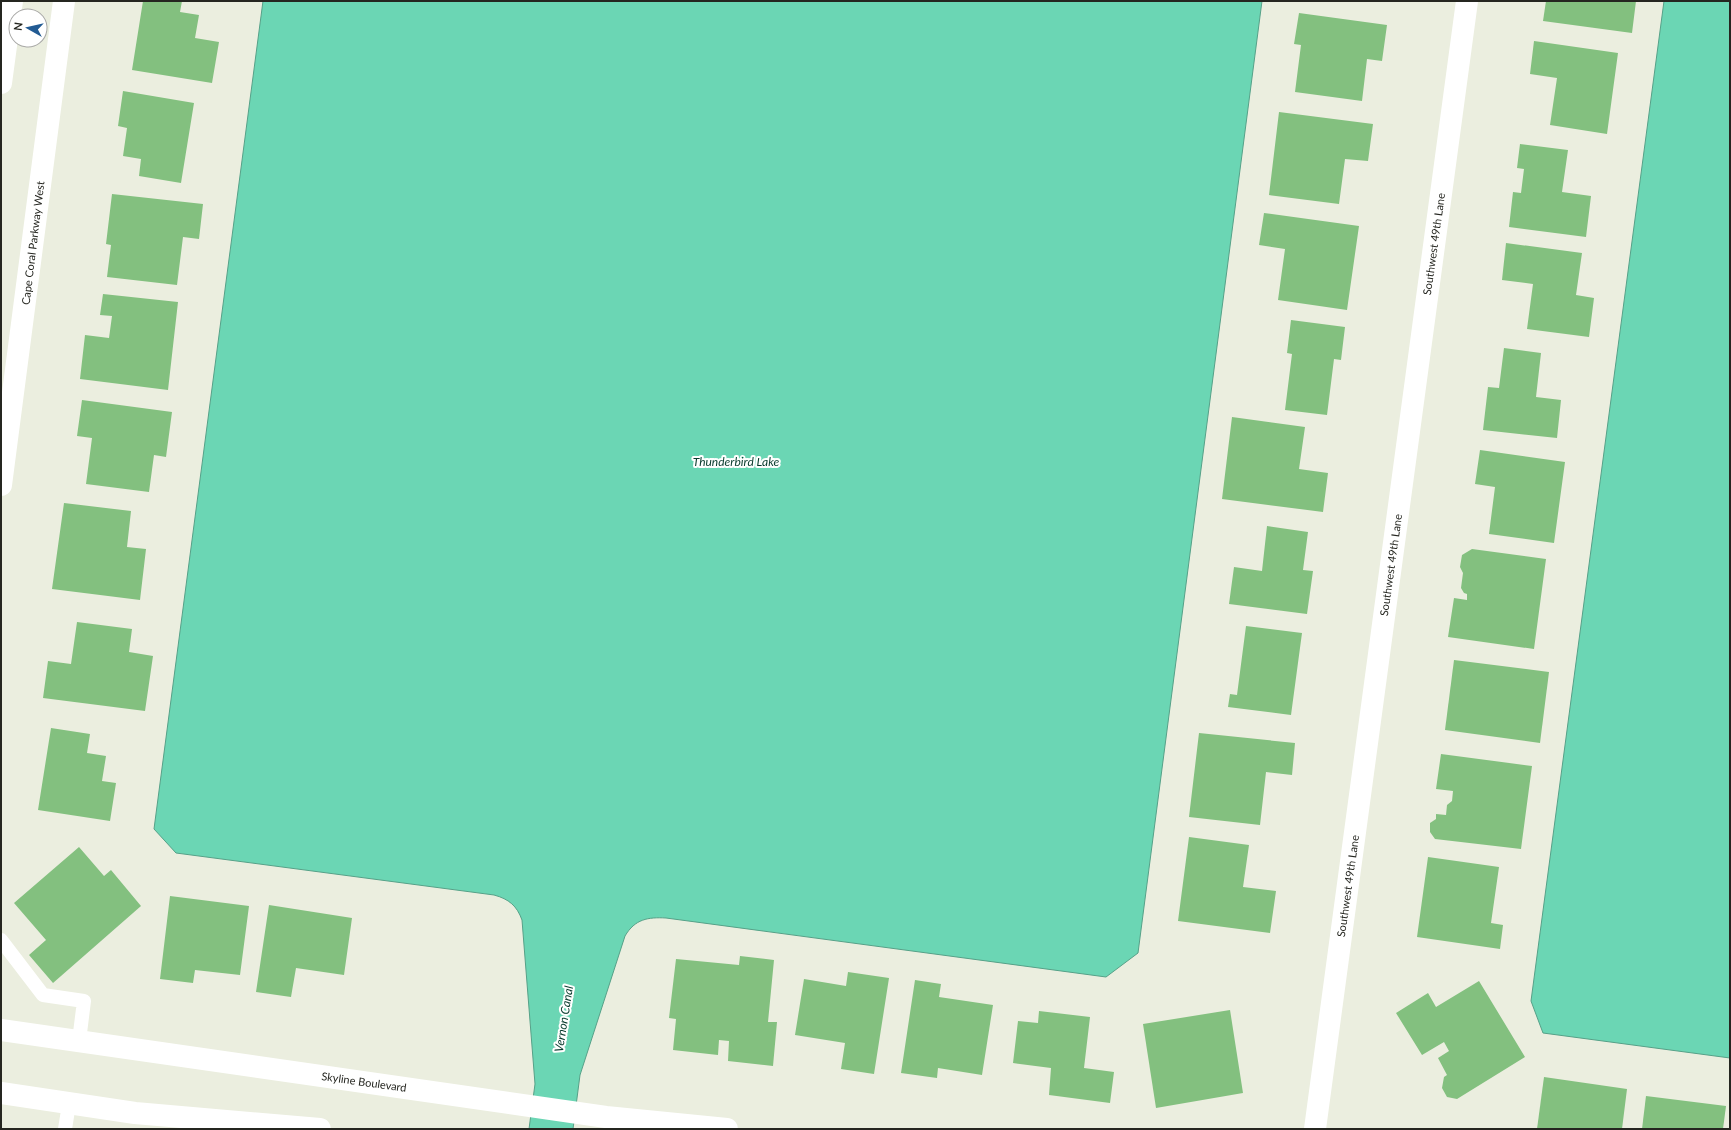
<svg xmlns="http://www.w3.org/2000/svg" width="1731" height="1130" font-family="Lato,sans-serif">
	<rect width="100%" height="100%" fill="#ebeedf"/>
	<g fill="#6bd6b4" stroke="#56a188">
		<path d="M263 1H1262L1138 953 1106 977 666 918C648 917 635 919 625 936L580 1075 573 1129H529L535 1084 522 920C517 906 509 899 494 895L176 853 154 829Z"/>
		<polygon points="1664,1 1730,1 1730,1058 1543,1033 1531,1001"/>
	</g>
	<g fill="#83c07f">
		<polygon points="143,1 182,1 180,12 199,15 195,38 219,42 212,83 132,70"/>
		<polygon points="1546,1 1636,1 1632,33 1543,21"/>
		<polygon points="1299,13 1387,25 1382,61 1367,59 1362,101 1295,92 1301,45 1294,44"/>
		<polygon points="1534,41 1618,53 1607,134 1550,125 1557,78 1530,74"/>
		<polygon points="123,91 194,103 181,183 139,176 141,159 123,156 127,128 118,126"/>
		<polygon points="1279,112 1373,124 1368,161 1345,159 1339,204 1269,195"/>
		<polygon points="1520,144 1568,150 1562,192 1591,196 1586,237 1509,227 1513,192 1521,193 1524,169 1517,168"/>
		<polygon points="112,194 203,204 199,239 183,237 177,285 107,277 111,245 106,244"/>
		<polygon points="1264,213 1359,226 1347,310 1278,300 1285,249 1259,245"/>
		<polygon points="1506,243 1582,253 1576,295 1594,298 1589,337 1527,329 1533,284 1502,280"/>
		<polygon points="103,294 178,302 168,390 80,379 85,335 109,338 112,316 100,315"/>
		<polygon points="1291,320 1345,327 1341,360 1334,359 1327,415 1285,410 1292,354 1287,353"/>
		<polygon points="1504,348 1541,353 1536,397 1561,400 1557,438 1483,430 1488,387 1499,388"/>
		<polygon points="82,400 172,412 166,457 154,455 149,492 86,484 92,438 77,436"/>
		<polygon points="1232,417 1305,427 1299,469 1328,473 1323,512 1222,499"/>
		<polygon points="1480,450 1565,462 1554,543 1489,534 1495,487 1475,484"/>
		<polygon points="64,503 131,511 127,547 146,549 140,600 52,589"/>
		<polygon points="1267,526 1308,532 1303,570 1313,571 1307,614 1229,604 1234,567 1262,571"/>
		<polygon points="1472,549 1546,559 1534,649 1448,637 1454,598 1467,600 1467,594 1464,593 1461,588 1463,573 1460,567 1462,555"/>
		<polygon points="77,622 132,629 129,652 153,656 145,711 43,698 48,661 71,664"/>
		<polygon points="1246,626 1302,633 1291,715 1228,707 1230,694 1237,695"/>
		<polygon points="1454,660 1549,672 1540,743 1445,730"/>
		<polygon points="51,728 90,734 87,753 106,756 102,781 116,783 110,821 38,810"/>
		<polygon points="1199,733 1295,743 1292,775 1266,772 1260,825 1189,817"/>
		<polygon points="1441,754 1532,766 1521,849 1435,839 1430,832 1430,823 1436,819 1436,814 1446,815 1447,805 1452,801 1453,791 1436,789"/>
		<polygon points="1189,837 1249,845 1243,887 1276,891 1270,933 1178,921"/>
		<polygon points="79,847 104,876 111,870 141,906 53,983 29,955 46,940 14,903"/>
		<polygon points="1428,857 1499,867 1491,923 1503,925 1500,949 1417,937"/>
		<polygon points="170,896 249,906 240,975 195,970 193,983 160,979"/>
		<polygon points="269,905 352,918 344,975 296,968 291,997 256,992"/>
		<polygon points="740,956 774,960 768,1022 777,1022 773,1066 728,1061 729,1041 719,1040 718,1055 673,1050 676,1019 669,1018 676,959 739,965"/>
		<polygon points="848,972 889,978 874,1074 841,1069 845,1043 795,1035 804,979 846,986"/>
		<polygon points="915,980 941,984 939,997 993,1005 982,1075 938,1068 937,1078 901,1073"/>
		<polygon points="1479,981 1525,1057 1457,1099 1447,1097 1442,1088 1444,1077 1447,1075 1438,1058 1449,1051 1444,1042 1422,1055 1396,1013 1428,993 1436,1007"/>
		<polygon points="1230,1010 1243,1093 1156,1108 1143,1024"/>
		<polygon points="1039,1011 1090,1017 1084,1068 1114,1072 1110,1103 1049,1095 1051,1068 1013,1063 1018,1021 1038,1023"/>
		<polygon points="1544,1077 1627,1089 1622,1129 1537,1129"/>
		<polygon points="1646,1096 1726,1106 1723,1129 1642,1129"/>
	</g>
	<g fill="none" stroke-linecap="round" stroke-linejoin="round">
		<g stroke="#fff" stroke-width="14">
			<polyline points="1,940 43,995 84,1001 79,1041"/>
			<polyline points="65,1129 69,1104"/>
		</g>
		<polyline stroke="#fff" stroke-width="22" points="1315,1129 1467,1"/>
		<g stroke="#fff" stroke-width="22">
			<polyline points="1,1030 606,1117 727,1129"/>
			<polyline points="1,1093 135,1113 320,1129"/>
		</g>
		<g stroke="#fff" stroke-width="22">
			<polyline points="1,83 12,1"/>
			<polyline points="1,485 64,1"/>
		</g>
	</g>
	<g text-anchor="middle" stroke-width="4" stroke-linejoin="round" paint-order="stroke">
		<g font-size="11" fill="#252620" stroke="#fff">
			<text transform="translate(33 243) rotate(-83)" y="4">Cape Coral Parkway West</text>
			<text transform="translate(1434 244) rotate(-82)" y="4">Southwest 49th Lane</text>
			<text transform="translate(1391 565) rotate(-82)" y="4">Southwest 49th Lane</text>
			<text transform="translate(1348 886) rotate(-82)" y="4">Southwest 49th Lane</text>
			<text transform="translate(364 1082) rotate(8)" y="4">Skyline Boulevard</text>
		</g>
		<g font-size="12" font-style="italic" fill="#06392b" stroke="#fff">
			<text x="736" y="466">Thunderbird Lake</text>
			<text transform="translate(564 1019) rotate(-81)" y="4">Vernon Canal</text>
		</g>
	</g>
	<rect width="1731" height="1130" fill="none" stroke="#252620" stroke-width="4"/>
	<g transform="translate(28 28) rotate(278)"><circle r="19" fill="#ffffff" stroke="#a8a8a6"/>
	<path d="M0-3L7 15L0 10L-7 15Z" fill="#225b93"/>
	<text y="-6" font-size="11" font-weight="bold" text-anchor="middle" fill="#252620">N</text>
	</g>
</svg>
